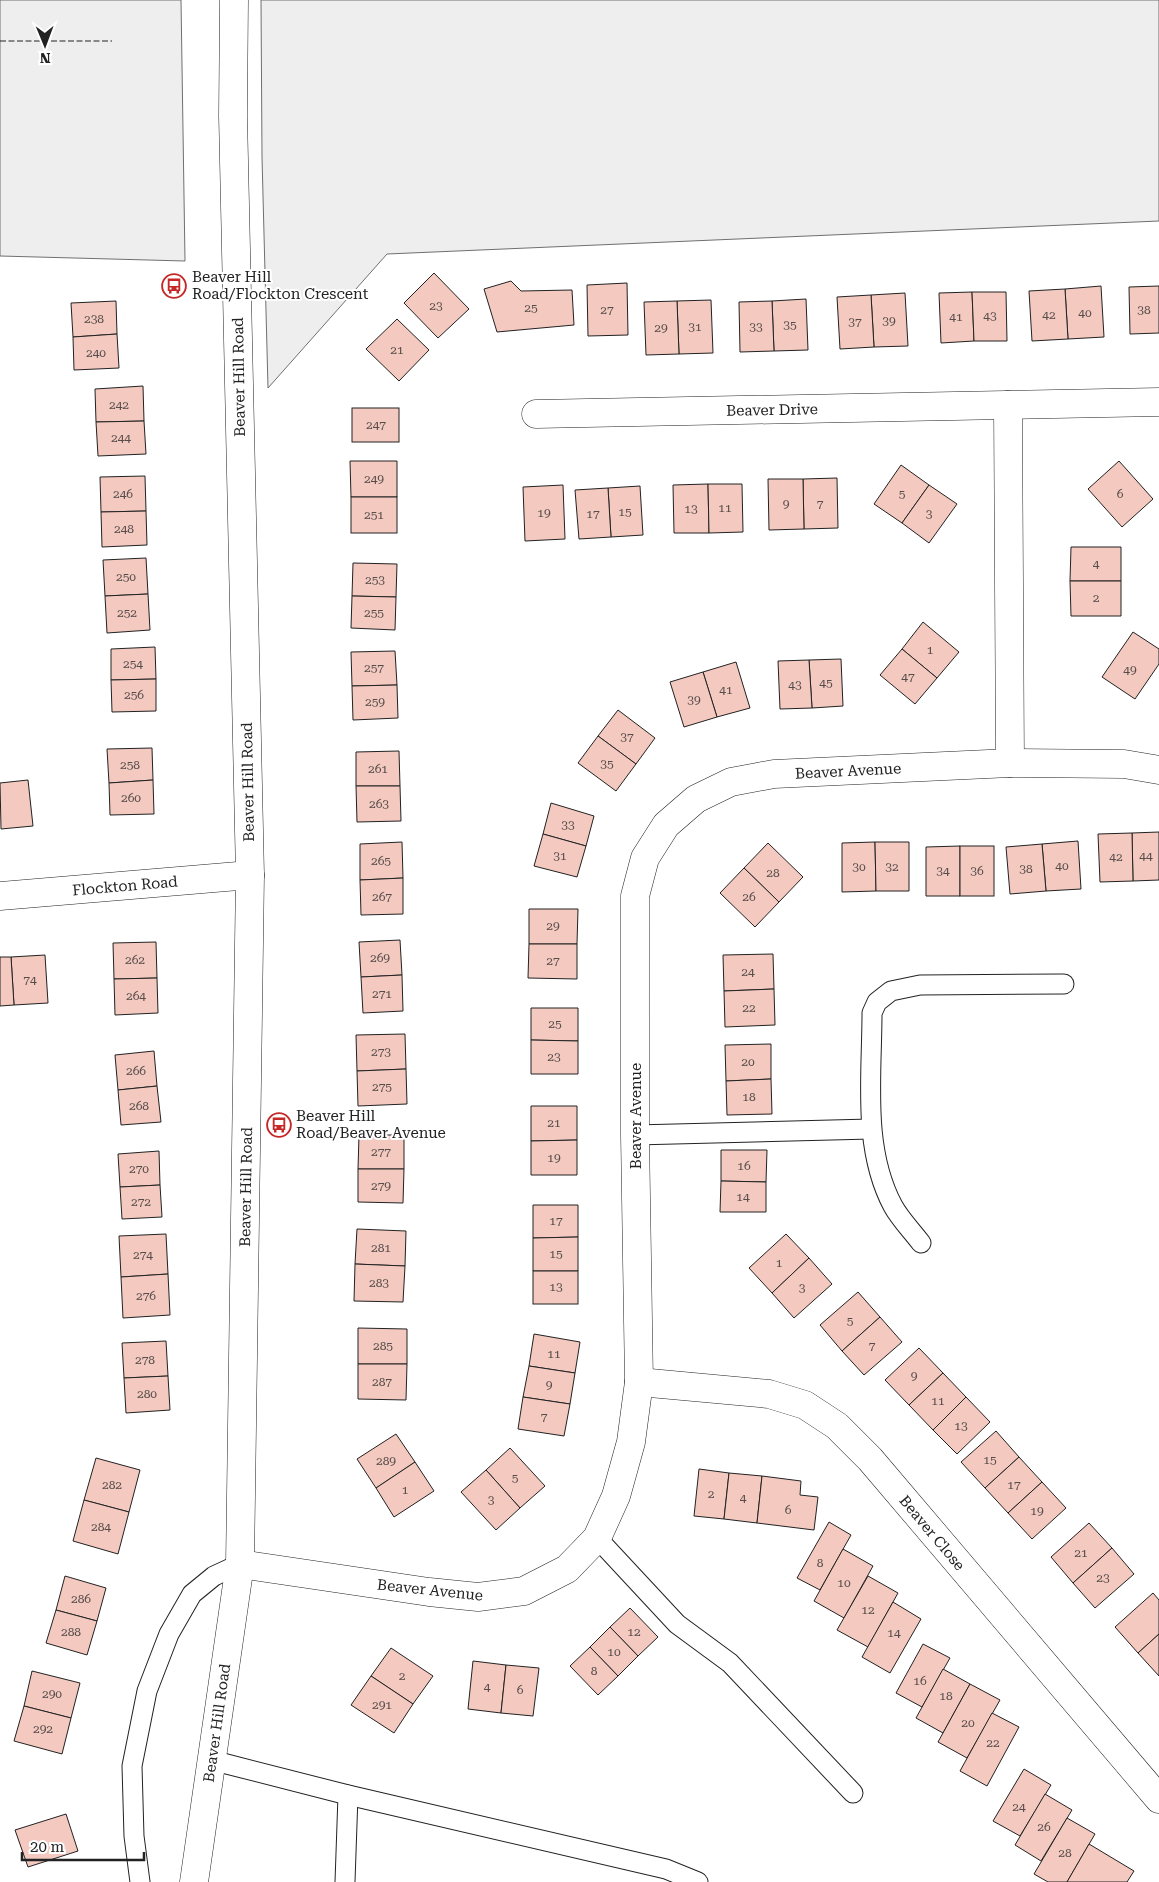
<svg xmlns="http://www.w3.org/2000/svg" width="1159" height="1882" font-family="'Roboto Serif',serif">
	<rect width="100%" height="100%" fill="#fff"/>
	<g fill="#eee" stroke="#6f6f6f">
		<polygon points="0,0 181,0 185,261 0,256"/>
		<polygon points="261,0 1159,0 1159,221 387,254 268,388 262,157"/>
	</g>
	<g fill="#f3c9c0" stroke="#222">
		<polygon points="434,273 469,309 438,338 404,303"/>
		<polygon points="511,281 521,291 572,290 574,325 497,332 484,289"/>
		<polygon points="627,283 628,335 588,336 587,285"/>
		<polygon points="1101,286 1104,337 1068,339 1065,289"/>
		<polygon points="1159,286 1159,333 1130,334 1129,287"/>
		<polygon points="1065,289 1068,339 1032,341 1029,291"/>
		<polygon points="972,292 974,341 941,343 939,293"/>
		<polygon points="972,292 1006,292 1007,341 974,341"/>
		<polygon points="905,293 908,346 874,347 871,295"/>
		<polygon points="871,295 874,347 840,349 837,297"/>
		<polygon points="806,299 808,350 774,351 772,301"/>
		<polygon points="711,300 713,353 679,354 677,301"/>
		<polygon points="116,301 117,334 73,337 71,303"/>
		<polygon points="677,301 679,354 646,355 644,302"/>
		<polygon points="772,301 774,351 740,352 739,302"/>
		<polygon points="397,319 429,350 399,381 366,349"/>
		<polygon points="117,334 119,368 74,370 73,337"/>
		<polygon points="143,386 144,421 96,422 95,389"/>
		<rect x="352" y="408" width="47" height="34"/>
		<polygon points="144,421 146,454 98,456 96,422"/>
		<polygon points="350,461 397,461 397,497 351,497"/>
		<polygon points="1119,461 1153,499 1122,527 1088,489"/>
		<polygon points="901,465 929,485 902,523 874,504"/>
		<polygon points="145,476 146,511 101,512 100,477"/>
		<polygon points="837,478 838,528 804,529 803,479"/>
		<polygon points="768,479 803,479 804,529 769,530"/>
		<polygon points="708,484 709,533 674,533 673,485"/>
		<polygon points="708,484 742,484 743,532 709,533"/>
		<polygon points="563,485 565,539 525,541 523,487"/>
		<polygon points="929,485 957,504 929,543 902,523"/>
		<polygon points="640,486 643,535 611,537 608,488"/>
		<polygon points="608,488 611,537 579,539 575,490"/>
		<rect x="351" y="497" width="46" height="36"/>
		<polygon points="146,511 147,545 102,547 101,512"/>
		<polygon points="1071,547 1121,547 1121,581 1070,581"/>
		<polygon points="146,558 148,594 105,596 103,560"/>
		<polygon points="353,563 397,564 396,597 352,596"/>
		<polygon points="1070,581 1121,581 1121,616 1071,616"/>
		<polygon points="148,594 150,630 107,633 105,596"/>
		<polygon points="352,596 396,597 395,630 351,628"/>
		<polygon points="923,622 959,652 937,678 902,649"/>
		<polygon points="1133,632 1159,649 1159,664 1135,699 1102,677"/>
		<polygon points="155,647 156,679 111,680 111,649"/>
		<polygon points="902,649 937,678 915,704 880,675"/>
		<polygon points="395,651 397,685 352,686 351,652"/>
		<polygon points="841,659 843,706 812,708 809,660"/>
		<polygon points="809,660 812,708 780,709 778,661"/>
		<polygon points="736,662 750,708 717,717 703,672"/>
		<polygon points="703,672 717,717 684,727 670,682"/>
		<polygon points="156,679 156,711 112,712 111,680"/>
		<polygon points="397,685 398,718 353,720 352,686"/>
		<polygon points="618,710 655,738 636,764 598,736"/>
		<polygon points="598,736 636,764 616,791 578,763"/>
		<polygon points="152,748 153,780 109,783 107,749"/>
		<polygon points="399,751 400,786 356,786 356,752"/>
		<polygon points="28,780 33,826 1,829 0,783"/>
		<polygon points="153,780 154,814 110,815 109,783"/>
		<polygon points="356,786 400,786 401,821 357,822"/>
		<polygon points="551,803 594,816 586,846 543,834"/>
		<polygon points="1159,832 1159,880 1133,881 1132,833"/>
		<polygon points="1132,833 1133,881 1100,882 1098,834"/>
		<polygon points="543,834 586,846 577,877 534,866"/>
		<polygon points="1078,841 1081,889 1046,891 1042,844"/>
		<polygon points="402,842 403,878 360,880 360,844"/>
		<polygon points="875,842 876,891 842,892 842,843"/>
		<polygon points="875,842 909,842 909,891 876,891"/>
		<polygon points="768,843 803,877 779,902 744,868"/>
		<polygon points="1042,844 1046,891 1010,894 1006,847"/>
		<polygon points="960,846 960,896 926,896 926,847"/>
		<rect x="960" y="846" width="34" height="50"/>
		<polygon points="744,868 779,902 755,927 720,893"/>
		<polygon points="403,878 403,914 361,915 360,880"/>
		<polygon points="529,909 578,909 577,944 529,944"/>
		<polygon points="400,940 402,975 361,977 359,942"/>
		<polygon points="156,942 157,978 114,979 113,943"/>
		<polygon points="529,944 577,944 577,979 528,978"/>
		<polygon points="773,954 774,989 724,991 723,955"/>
		<polygon points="45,955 48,1003 14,1005 11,957"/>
		<polygon points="0,957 11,957 14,1005 0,1006"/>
		<polygon points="402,975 403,1011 363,1013 361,977"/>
		<polygon points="157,978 158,1013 115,1015 114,979"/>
		<polygon points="774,989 775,1025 725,1027 724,991"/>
		<polygon points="531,1008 578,1008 578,1041 531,1040"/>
		<polygon points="405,1034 406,1069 357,1071 356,1035"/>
		<polygon points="531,1040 578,1041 578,1074 531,1074"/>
		<polygon points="771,1044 771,1079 726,1081 725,1045"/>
		<polygon points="154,1051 157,1086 118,1090 115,1055"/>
		<polygon points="406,1069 407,1104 358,1106 357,1071"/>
		<polygon points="771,1079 772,1114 727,1115 726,1081"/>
		<polygon points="157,1086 161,1122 121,1125 118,1090"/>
		<polygon points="531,1106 577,1106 577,1140 531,1141"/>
		<polygon points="359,1135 404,1135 404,1169 358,1169"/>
		<polygon points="577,1140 577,1175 531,1175 531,1141"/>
		<polygon points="721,1150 767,1150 766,1182 721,1181"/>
		<polygon points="159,1151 160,1185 120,1187 118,1154"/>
		<polygon points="358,1169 404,1169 403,1203 358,1202"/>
		<polygon points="721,1181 766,1182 766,1212 720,1212"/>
		<polygon points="160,1185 162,1217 122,1219 120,1187"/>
		<polygon points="533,1205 578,1205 578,1237 533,1238"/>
		<polygon points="357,1229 406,1231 405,1266 355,1264"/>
		<polygon points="166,1234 168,1274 121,1277 119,1236"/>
		<polygon points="786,1234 809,1258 772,1293 749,1268"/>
		<polygon points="578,1237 578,1271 533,1271 533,1238"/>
		<polygon points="809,1258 832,1284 794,1318 772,1293"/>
		<polygon points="355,1264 405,1266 403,1302 354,1301"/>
		<rect x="533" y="1271" width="45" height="33"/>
		<polygon points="168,1274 170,1315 123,1318 121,1277"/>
		<polygon points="858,1292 880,1317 842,1351 820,1325"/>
		<polygon points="880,1317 902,1342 864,1375 842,1351"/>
		<polygon points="358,1328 407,1329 407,1364 358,1364"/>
		<polygon points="534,1334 580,1342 575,1373 529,1366"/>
		<polygon points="166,1341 168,1376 124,1378 122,1343"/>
		<polygon points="919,1348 943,1373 909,1405 885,1380"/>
		<polygon points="358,1364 407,1364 406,1400 358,1399"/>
		<polygon points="529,1366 575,1373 570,1404 523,1397"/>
		<polygon points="943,1373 966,1397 933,1430 909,1405"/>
		<polygon points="168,1376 170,1410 126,1413 124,1378"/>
		<polygon points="523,1397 570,1404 564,1436 518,1429"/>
		<polygon points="966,1397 990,1422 957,1454 933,1430"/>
		<polygon points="996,1431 1019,1457 985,1488 961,1462"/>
		<polygon points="396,1434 415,1462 376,1488 357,1459"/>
		<polygon points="510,1448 545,1486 520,1508 486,1470"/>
		<polygon points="1019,1457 1042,1482 1008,1513 985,1488"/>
		<polygon points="96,1458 140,1470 129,1512 84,1500"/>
		<polygon points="415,1462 434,1491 394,1517 376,1488"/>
		<polygon points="699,1469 729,1473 724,1519 694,1516"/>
		<polygon points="486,1470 520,1508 496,1530 461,1492"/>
		<polygon points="729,1473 762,1476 757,1523 724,1519"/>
		<polygon points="762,1476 801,1481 800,1495 818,1497 814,1530 757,1523"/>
		<polygon points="1042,1482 1066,1508 1032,1539 1008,1513"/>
		<polygon points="84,1500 129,1512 118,1554 73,1541"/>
		<polygon points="829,1522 851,1535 820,1590 797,1578"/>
		<polygon points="1089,1523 1112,1548 1073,1583 1051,1557"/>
		<polygon points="1112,1548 1134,1574 1095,1608 1073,1583"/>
		<polygon points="843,1549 873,1566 844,1618 814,1601"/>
		<polygon points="65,1576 106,1588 97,1621 56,1610"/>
		<polygon points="868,1576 898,1593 868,1647 837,1630"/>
		<polygon points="1153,1593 1159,1600 1159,1634 1138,1653 1115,1627"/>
		<polygon points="893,1602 921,1619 890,1673 862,1657"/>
		<polygon points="630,1608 658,1637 638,1656 610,1627"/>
		<polygon points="56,1610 97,1621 87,1655 46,1643"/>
		<polygon points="610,1627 638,1656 618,1676 590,1647"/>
		<polygon points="1159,1634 1159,1676 1138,1653"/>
		<polygon points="923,1644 950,1658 922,1707 896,1693"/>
		<polygon points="590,1647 618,1676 598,1695 570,1666"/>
		<polygon points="391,1648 433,1676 413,1704 371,1676"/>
		<polygon points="473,1661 506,1665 501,1713 468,1709"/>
		<polygon points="506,1665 539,1668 533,1716 501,1713"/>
		<polygon points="943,1669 970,1684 943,1733 916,1718"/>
		<polygon points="32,1671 80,1683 71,1718 24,1706"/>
		<polygon points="371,1676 413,1704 394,1733 351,1705"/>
		<polygon points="970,1684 1000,1700 967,1758 938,1742"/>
		<polygon points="24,1706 71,1718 62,1754 14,1741"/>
		<polygon points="992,1713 1019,1727 987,1786 960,1771"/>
		<polygon points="1024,1769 1051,1785 1020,1836 993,1821"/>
		<polygon points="1045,1794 1072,1810 1041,1861 1015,1845"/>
		<polygon points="66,1814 78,1851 28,1867 15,1830"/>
		<polygon points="1067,1818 1095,1834 1067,1882 1048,1882 1034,1874"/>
		<polygon points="1089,1844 1134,1871 1127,1882 1067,1882"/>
	</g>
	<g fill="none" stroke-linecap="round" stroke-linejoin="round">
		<g stroke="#222" stroke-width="21">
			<g id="service">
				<polyline points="635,1135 871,1129"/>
				<path d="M921 1243C912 1231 900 1219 893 1206 862 1148 872 1077 872 1013L877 1002 891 991 920 985 1064 984"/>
				<polyline points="597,1538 677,1624 730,1663 853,1793"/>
				<polyline points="211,1760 348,1795 666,1869 698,1882"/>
				<polyline points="140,1882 134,1836 132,1766 147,1691 169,1634 192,1594 214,1576 240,1564"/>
				<polyline points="345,1882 348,1795"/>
			</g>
		</g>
		<g stroke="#222" stroke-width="29">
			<g id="minor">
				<polyline points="1008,405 1010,763"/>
				<polyline points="536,414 1159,402"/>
				<polyline points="0,896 250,875"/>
				<polyline points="639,1382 769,1394 805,1405 837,1426 870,1459 1159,1799"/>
				<polyline points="240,1564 429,1592 478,1597 524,1591 567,1569 597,1538 616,1496 631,1442 639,1382 635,1135 635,896 645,858 666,825 696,799 731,782 774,774 1010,763 1124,764 1159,770"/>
			</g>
		</g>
		<g stroke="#222" stroke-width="29">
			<polyline id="secondary" points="194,1882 240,1564 250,875 233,116 234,0"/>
		</g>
		<use href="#service" stroke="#fff" stroke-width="19"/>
		<use href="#minor" stroke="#fff" stroke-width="28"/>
		<use href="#secondary" stroke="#fff" stroke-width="28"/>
		<polyline stroke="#222" stroke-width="1" stroke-dasharray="6 2.5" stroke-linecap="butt" points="0,41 112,41"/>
	</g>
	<defs>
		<g id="bus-ring" transform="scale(1.25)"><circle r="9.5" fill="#fff" stroke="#c62828" stroke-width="1.5"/><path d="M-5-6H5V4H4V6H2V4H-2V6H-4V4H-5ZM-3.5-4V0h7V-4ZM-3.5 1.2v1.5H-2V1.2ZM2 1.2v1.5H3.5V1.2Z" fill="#c62828"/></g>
	</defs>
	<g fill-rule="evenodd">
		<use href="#bus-ring" x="174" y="286"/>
		<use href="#bus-ring" x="279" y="1125"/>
	</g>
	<g text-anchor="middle" stroke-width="4" stroke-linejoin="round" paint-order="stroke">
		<g font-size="12" fill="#564c4a">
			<text x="436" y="310">23</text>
			<text x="531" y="312">25</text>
			<text x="607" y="314">27</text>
			<text x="1144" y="314">38</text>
			<text x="1085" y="317">40</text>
			<text x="1049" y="319">42</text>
			<text x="990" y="320">43</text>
			<text x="956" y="321">41</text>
			<text x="94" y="323">238</text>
			<text x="889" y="325">39</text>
			<text x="855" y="326">37</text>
			<text x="790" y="329">35</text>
			<text x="695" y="331">31</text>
			<text x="756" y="331">33</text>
			<text x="661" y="332">29</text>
			<text x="397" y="354">21</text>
			<text x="96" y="357">240</text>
			<text x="119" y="409">242</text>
			<text x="376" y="429">247</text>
			<text x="121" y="442">244</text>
			<text x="374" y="483">249</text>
			<text x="123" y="498">246</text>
			<text x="902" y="498">5</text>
			<text x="1120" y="498">6</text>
			<text x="786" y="508">9</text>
			<text x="820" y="508">7</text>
			<text x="725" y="512">11</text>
			<text x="691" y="513">13</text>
			<text x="625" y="516">15</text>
			<text x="544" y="517">19</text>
			<text x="593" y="518">17</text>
			<text x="929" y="518">3</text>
			<text x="374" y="519">251</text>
			<text x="124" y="533">248</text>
			<text x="1096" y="568">4</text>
			<text x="126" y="581">250</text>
			<text x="375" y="584">253</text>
			<text x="1096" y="602">2</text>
			<text x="127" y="617">252</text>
			<text x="374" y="617">255</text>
			<text x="930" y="654">1</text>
			<text x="133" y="668">254</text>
			<text x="374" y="672">257</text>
			<text x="1130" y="674">49</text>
			<text x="908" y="681">47</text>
			<text x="826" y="687">45</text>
			<text x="795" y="689">43</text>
			<text x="726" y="694">41</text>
			<text x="134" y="699">256</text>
			<text x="694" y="704">39</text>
			<text x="375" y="706">259</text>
			<text x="627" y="741">37</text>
			<text x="607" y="768">35</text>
			<text x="130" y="769">258</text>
			<text x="378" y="773">261</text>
			<text x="131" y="802">260</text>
			<text x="379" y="808">263</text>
			<text x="568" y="829">33</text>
			<text x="560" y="860">31</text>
			<text x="1146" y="860">44</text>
			<text x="1116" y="861">42</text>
			<text x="381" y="865">265</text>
			<text x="1062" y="870">40</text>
			<text x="859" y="871">30</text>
			<text x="892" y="871">32</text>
			<text x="1026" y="873">38</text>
			<text x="943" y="875">34</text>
			<text x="977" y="875">36</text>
			<text x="773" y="877">28</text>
			<text x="382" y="901">267</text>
			<text x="749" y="901">26</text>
			<text x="553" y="930">29</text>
			<text x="380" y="962">269</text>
			<text x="135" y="964">262</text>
			<text x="553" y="965">27</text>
			<text x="748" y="976">24</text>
			<text x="30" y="984">74</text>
			<text x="382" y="998">271</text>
			<text x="136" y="1000">264</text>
			<text x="749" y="1012">22</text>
			<text x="555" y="1028">25</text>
			<text x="381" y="1056">273</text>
			<text x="554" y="1061">23</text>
			<text x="748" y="1066">20</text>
			<text x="136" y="1075">266</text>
			<text x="382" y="1091">275</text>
			<text x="749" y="1101">18</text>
			<text x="139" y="1110">268</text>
			<text x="554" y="1127">21</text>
			<text x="381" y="1156">277</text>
			<text x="554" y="1162">19</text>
			<text x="744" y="1170">16</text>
			<text x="139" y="1173">270</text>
			<text x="381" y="1190">279</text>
			<text x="743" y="1201">14</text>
			<text x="141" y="1206">272</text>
			<text x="556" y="1225">17</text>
			<text x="381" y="1252">281</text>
			<text x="556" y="1258">15</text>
			<text x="143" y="1259">274</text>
			<text x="779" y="1267">1</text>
			<text x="379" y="1287">283</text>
			<text x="556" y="1291">13</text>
			<text x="802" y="1292">3</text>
			<text x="146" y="1300">276</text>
			<text x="850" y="1325">5</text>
			<text x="383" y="1350">285</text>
			<text x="872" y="1350">7</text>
			<text x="554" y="1358">11</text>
			<text x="145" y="1364">278</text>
			<text x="914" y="1380">9</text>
			<text x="382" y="1386">287</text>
			<text x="549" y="1389">9</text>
			<text x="147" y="1398">280</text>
			<text x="938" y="1405">11</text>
			<text x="544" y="1421">7</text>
			<text x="961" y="1430">13</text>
			<text x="990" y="1464">15</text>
			<text x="386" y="1465">289</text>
			<text x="515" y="1482">5</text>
			<text x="112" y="1489">282</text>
			<text x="1014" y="1489">17</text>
			<text x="405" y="1494">1</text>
			<text x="711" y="1498">2</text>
			<text x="743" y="1502">4</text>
			<text x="491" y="1504">3</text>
			<text x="788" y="1514">6</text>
			<text x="1037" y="1515">19</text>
			<text x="101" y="1531">284</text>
			<text x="1081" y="1557">21</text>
			<text x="820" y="1567">8</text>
			<text x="1103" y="1582">23</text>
			<text x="844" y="1587">10</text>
			<text x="81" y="1603">286</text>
			<text x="868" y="1614">12</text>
			<text x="71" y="1636">288</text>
			<text x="634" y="1636">12</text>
			<text x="894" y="1637">14</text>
			<text x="614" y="1656">10</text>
			<text x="594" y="1675">8</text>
			<text x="402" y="1680">2</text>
			<text x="920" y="1685">16</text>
			<text x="487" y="1691">4</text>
			<text x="520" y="1694">6</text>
			<text x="52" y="1698">290</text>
			<text x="946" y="1700">18</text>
			<text x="382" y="1709">291</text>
			<text x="968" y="1727">20</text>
			<text x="43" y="1733">292</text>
			<text x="993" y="1747">22</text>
			<text x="1019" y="1811">24</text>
			<text x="1044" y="1831">26</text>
			<text x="1065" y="1857">28</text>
		</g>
		<g font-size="15" fill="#222" stroke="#fff" text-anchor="start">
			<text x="192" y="282">Beaver Hill<tspan x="192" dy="17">Road/Flockton Crescent</tspan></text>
			<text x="296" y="1121">Beaver Hill<tspan x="296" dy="17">Road/Beaver Avenue</tspan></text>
		</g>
		<g font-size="15" fill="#222" stroke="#fff">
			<text transform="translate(239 377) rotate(-91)" y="5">Beaver Hill Road</text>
			<text transform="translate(772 410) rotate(-1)" y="5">Beaver Drive</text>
			<text transform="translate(848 771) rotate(-3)" y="5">Beaver Avenue</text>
			<text transform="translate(248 782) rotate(-91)" y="5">Beaver Hill Road</text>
			<text transform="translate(125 886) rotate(-5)" y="5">Flockton Road</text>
			<text transform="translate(636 1116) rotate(-90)" y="5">Beaver Avenue</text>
			<text transform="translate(246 1187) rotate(-89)" y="5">Beaver Hill Road</text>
			<text transform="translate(932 1533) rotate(50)" y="5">Beaver Close</text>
			<text transform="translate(430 1590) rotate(6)" y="5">Beaver Avenue</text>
			<text transform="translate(217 1723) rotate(-82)" y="5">Beaver Hill Road</text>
		</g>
	</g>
	<g transform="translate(45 45) rotate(179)" stroke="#ffffff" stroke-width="4" paint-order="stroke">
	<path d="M0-4L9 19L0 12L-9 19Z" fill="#222222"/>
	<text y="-8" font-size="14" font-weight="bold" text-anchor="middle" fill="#222222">N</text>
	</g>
	<path d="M22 1852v8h122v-8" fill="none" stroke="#222222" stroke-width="2.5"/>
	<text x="30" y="1852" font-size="15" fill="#222222" stroke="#ffffff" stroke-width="4" paint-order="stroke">20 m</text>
</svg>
